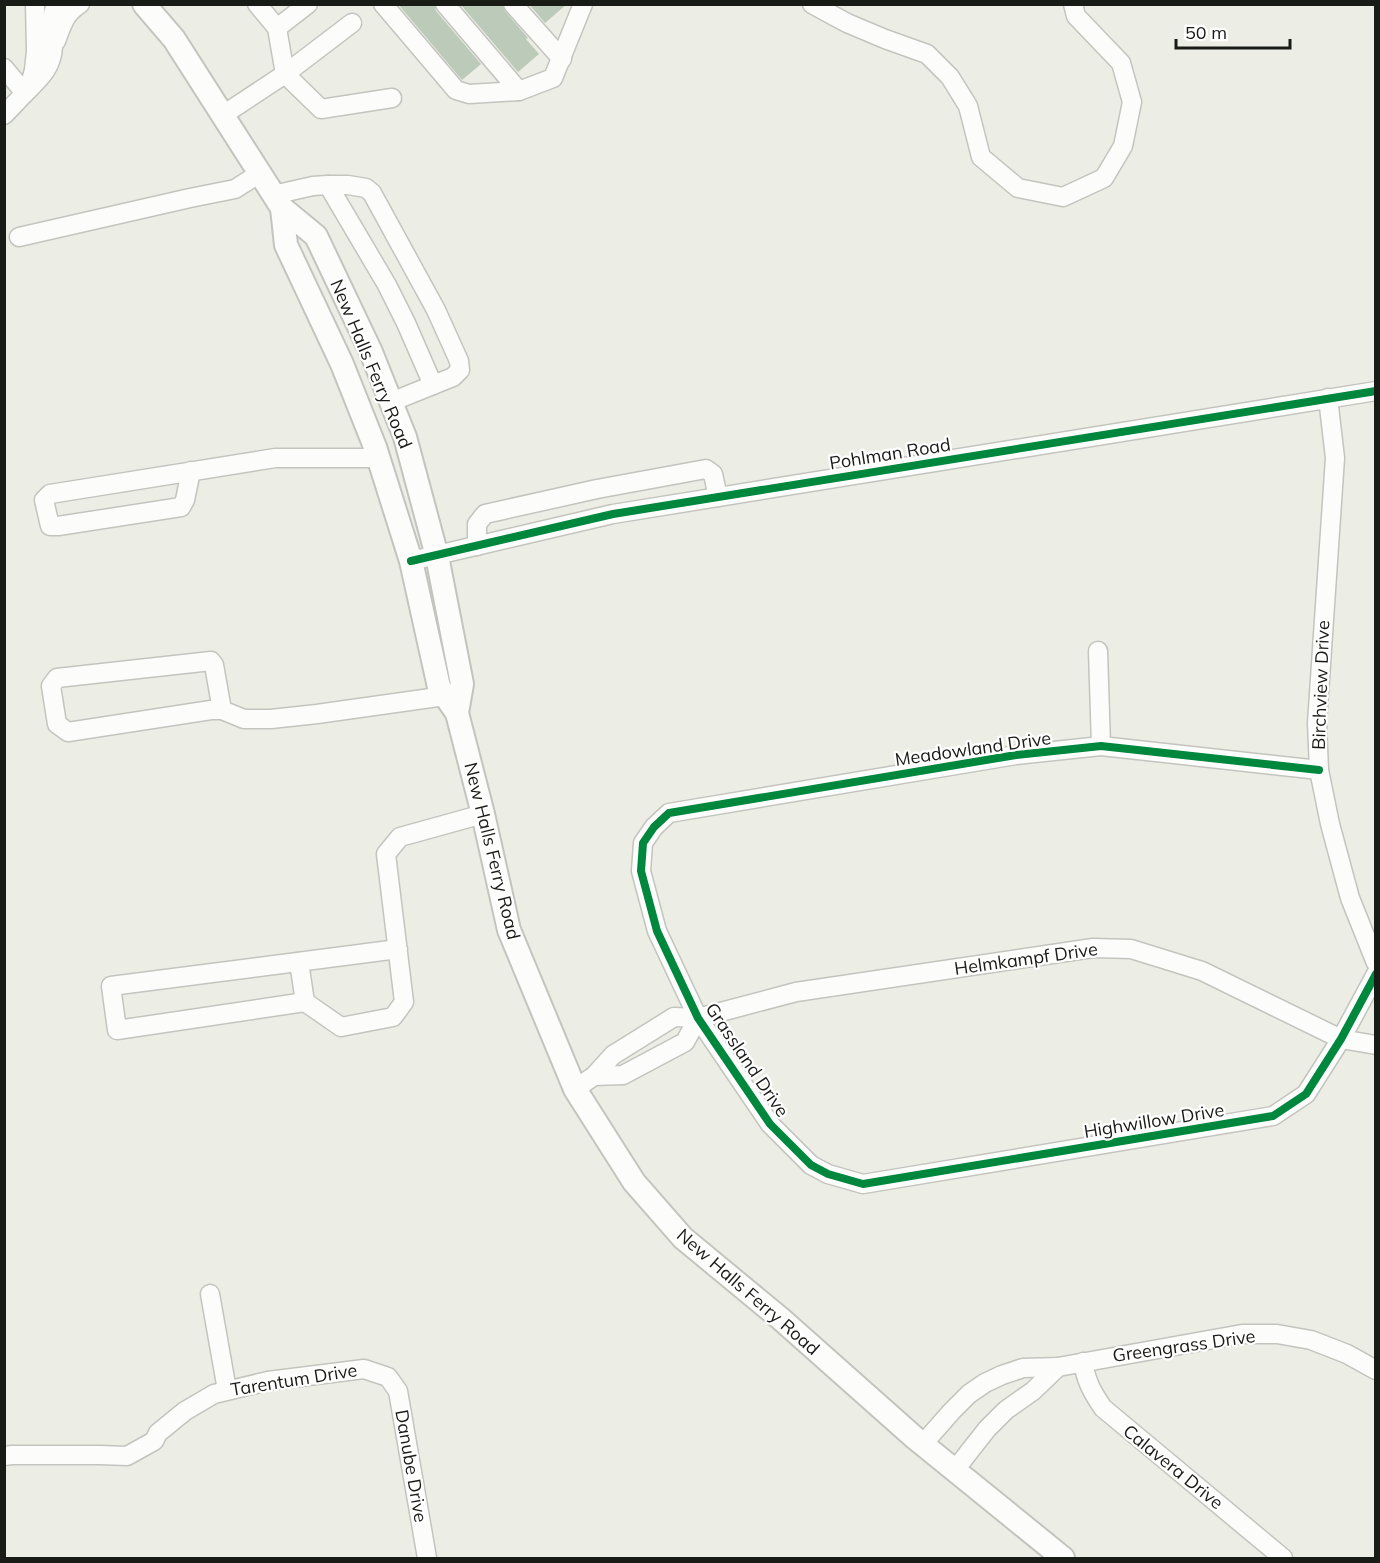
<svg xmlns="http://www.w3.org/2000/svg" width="1380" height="1563" font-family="Mulish,sans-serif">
	<rect width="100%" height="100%" fill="#eceee6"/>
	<g fill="#bccab9">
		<polygon points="398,4 434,4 436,11 481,64 462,80"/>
		<polygon points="460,4 502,4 505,11 528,38 526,39 539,54 518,72"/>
		<polygon points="529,4 567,4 545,23"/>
	</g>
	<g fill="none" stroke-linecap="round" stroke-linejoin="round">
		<g stroke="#c3c4be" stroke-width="21">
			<g id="minor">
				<polyline points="383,4 456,90 469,94 519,91 553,78 583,4"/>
				<polyline points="445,4 519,91"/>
				<polyline points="513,4 562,59"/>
				<polyline points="812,4 847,23 885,39 927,54 950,77 968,106 981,157 1018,188 1063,197 1104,178 1123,146 1132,102 1121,63 1076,16 1073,4"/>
				<polyline points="352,23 285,74 321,109 392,98"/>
				<polyline points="277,28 308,4"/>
				<path d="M56 41C62 25 65 13 80 4"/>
				<polyline points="4,68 25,93"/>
				<polyline points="29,89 34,70 36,51 35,4"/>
				<path d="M4 115C12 107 20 98 27 91 41 77 52 67 53 47 53 32 50 19 56 4"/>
				<polyline points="223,115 285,74 277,28 257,4"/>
				<polyline points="328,185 387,285 406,323 433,385"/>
				<polyline points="273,195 313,186 328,185 348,185 366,188 372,193 436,310 459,361 460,370 453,377 391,402"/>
				<polyline points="19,237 190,198 235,189 260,173"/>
				<polyline points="1328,398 1335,458 1317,723 1319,770 1330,824 1350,898 1376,963"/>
				<polyline points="191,471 185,500 181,507 58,526 50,526 44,500 50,494 275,458 379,458"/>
				<polyline points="477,546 477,524 485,514 597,489 706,469 713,474 718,497"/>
				<polyline points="411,561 613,514 1376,391"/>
				<polyline points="1098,651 1101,746"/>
				<polyline points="222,710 214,665 211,661 57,678 51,686 57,724 68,732 211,710 222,710 244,719 271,719 317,714 445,696"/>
				<polyline points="1319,770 1101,746 1016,755 669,813 654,827 643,843 641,871 657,931 698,1018 770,1124 811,1165 828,1174 863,1184 1273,1116 1306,1094 1341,1039 1376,974"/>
				<polyline points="398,949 111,986 117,1030 305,1002 341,1027 393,1017 404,1002 386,854 400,837 483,814"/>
				<polyline points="299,962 305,1002"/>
				<polyline points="594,1076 623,1075 685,1042 698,1018"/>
				<polyline points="575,1089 594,1076 613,1055 674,1017 698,1018 796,992 1093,948 1131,949 1202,971 1341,1039 1376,1045"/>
				<polyline points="210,1294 227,1390"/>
				<path d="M1083 1362C1086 1381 1092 1392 1103 1408L1283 1558"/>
				<polyline points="922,1445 952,1411 969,1394 985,1383 1002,1375 1023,1368 1058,1367 1242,1334 1277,1334 1311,1340 1347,1354 1376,1370"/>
				<polyline points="4,1456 12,1455 100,1455 127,1456 154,1441 158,1433 185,1411 214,1394 268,1381 364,1369 388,1377 398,1391 427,1558"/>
				<polyline points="954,1471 987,1429 1006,1410 1033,1391 1058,1367"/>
			</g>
		</g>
		<g stroke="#c3c4be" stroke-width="26">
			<g id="major">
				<polyline points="144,4 174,39 282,208 316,236 371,352 405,437 437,556 462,684 457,713"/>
				<polyline points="282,208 286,245 342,364 375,447 411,561 439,687 457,713 483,814 509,930 575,1089 634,1182 683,1238 781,1319 915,1438 1063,1558"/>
			</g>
		</g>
		<use href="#minor" stroke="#fcfcfb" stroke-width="18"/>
		<use href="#major" stroke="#fcfcfb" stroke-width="22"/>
		<g stroke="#fff" stroke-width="11">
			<g id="cycleway">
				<polyline points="411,561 613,514 1376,391"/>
				<polyline points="1319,770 1101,746 1016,755 669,813 654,827 643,843 641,871 657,931 698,1018 770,1124 811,1165 828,1174 863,1184 1273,1116 1306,1094 1341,1039 1376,974"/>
			</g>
		</g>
		<use href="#cycleway" stroke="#00873e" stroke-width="8"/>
	</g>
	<g text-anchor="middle" stroke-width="4.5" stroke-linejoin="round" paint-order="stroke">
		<g font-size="18" fill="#191b16" stroke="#fff">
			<text transform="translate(371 364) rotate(67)" y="6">New Halls Ferry Road</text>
			<text transform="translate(890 454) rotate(-9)" y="6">Pohlman Road</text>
			<text transform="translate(1321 685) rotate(-88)" y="6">Birchview Drive</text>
			<text transform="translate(973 749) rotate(-8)" y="6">Meadowland Drive</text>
			<text transform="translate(492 851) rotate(76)" y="6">New Halls Ferry Road</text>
			<text transform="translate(1026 959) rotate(-8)" y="6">Helmkampf Drive</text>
			<text transform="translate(747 1060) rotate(56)" y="6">Grassland Drive</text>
			<text transform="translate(1154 1121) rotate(-9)" y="6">Highwillow Drive</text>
			<text transform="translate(748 1292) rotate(41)" y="6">New Halls Ferry Road</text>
			<text transform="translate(1184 1346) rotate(-8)" y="6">Greengrass Drive</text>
			<text transform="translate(294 1380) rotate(-9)" y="6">Tarentum Drive</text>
			<text transform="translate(411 1466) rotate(80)" y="6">Danube Drive</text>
			<text transform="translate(1173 1467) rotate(39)" y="6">Calavera Drive</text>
		</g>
	</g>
	<rect width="1380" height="1563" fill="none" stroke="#191b16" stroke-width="12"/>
	<path d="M1176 39v9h114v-9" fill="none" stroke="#191b16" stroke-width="3"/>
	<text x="1185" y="39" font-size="18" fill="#191b16" stroke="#ffffff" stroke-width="4.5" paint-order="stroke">50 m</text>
</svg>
